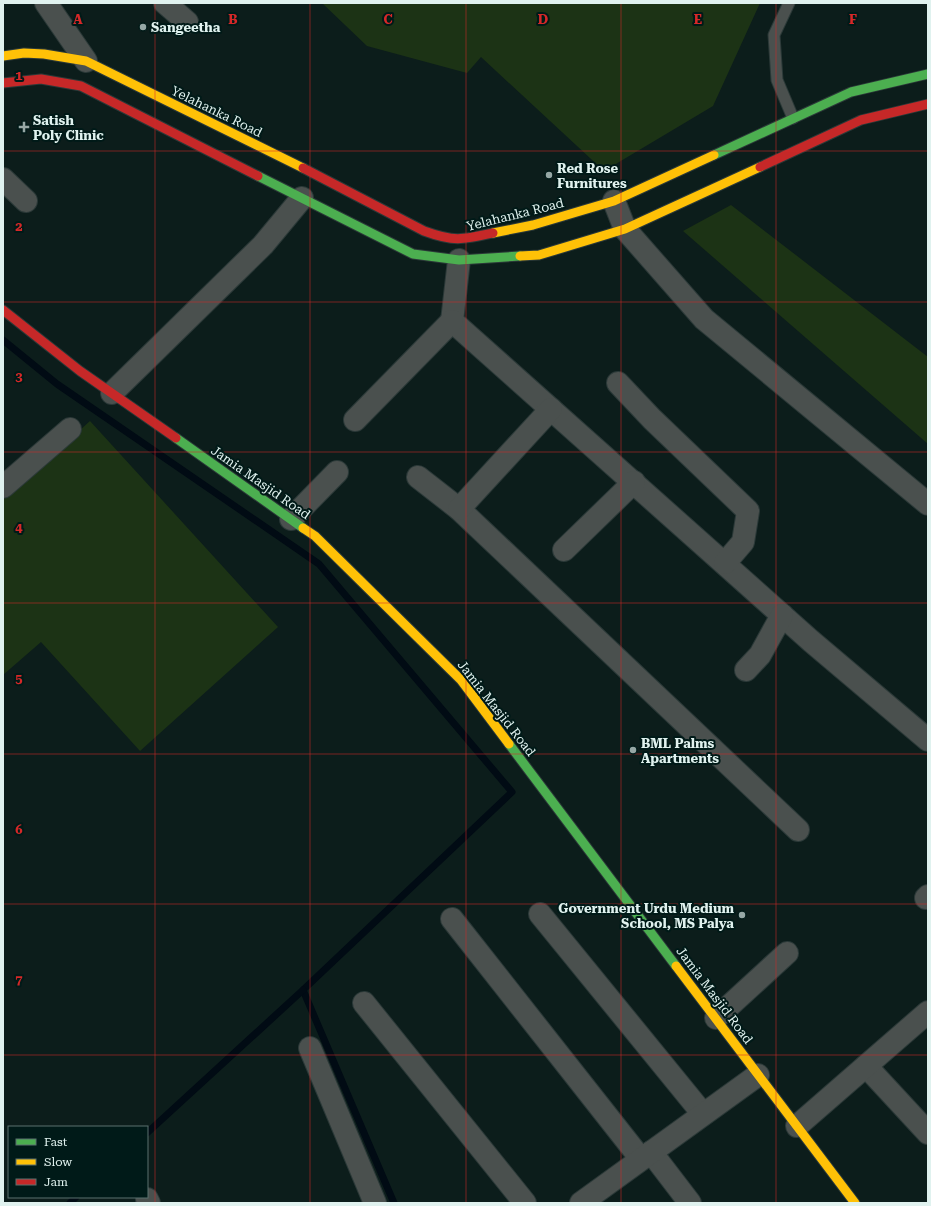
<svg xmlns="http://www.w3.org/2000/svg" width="931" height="1206" font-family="'Roboto Serif',serif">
	<rect width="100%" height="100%" fill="#0c1d1b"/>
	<g fill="#1c3315">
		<polygon points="322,3 760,3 713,106 604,171 481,57 467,73 367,46"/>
		<polygon points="731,205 928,357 928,444 683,231"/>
		<polygon points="90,421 278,627 140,751 41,642 3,675 3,500"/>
	</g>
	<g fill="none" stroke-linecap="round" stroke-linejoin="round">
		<g stroke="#010b14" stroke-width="7">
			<polyline points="3,340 57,384 319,564 512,792 303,990 394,1203"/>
			<polyline points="147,1133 303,990"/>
			<polyline points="70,1203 76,1197"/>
		</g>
		<g stroke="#2b3938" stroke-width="13">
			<polyline id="lane" points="789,3 774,35 777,80 793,118"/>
		</g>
		<g stroke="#2b3938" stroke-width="24">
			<g id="street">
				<polyline points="46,3 86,61"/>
				<polyline points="165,3 187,22"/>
				<polyline points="3,179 26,201"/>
				<polyline points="614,201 625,229 704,319 928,504"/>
				<polyline points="459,260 452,321 811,641 928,740"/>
				<polyline points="618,383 652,419 748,511 743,542 725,563"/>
				<polyline points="112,393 263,245 302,198"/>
				<polyline points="355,420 452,321"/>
				<polyline points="418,477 459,509 798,830"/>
				<polyline points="3,487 70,429"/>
				<polyline points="459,509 551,409"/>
				<polyline points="291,519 337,472"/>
				<polyline points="564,550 634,482"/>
				<polyline points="746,670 760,655 782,615"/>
				<polyline points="926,898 928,896"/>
				<polyline points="540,914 703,1114"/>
				<polyline points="452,919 641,1159"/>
				<polyline points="364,1003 525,1203"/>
				<polyline points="716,1018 787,953"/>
				<polyline points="310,1048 375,1203"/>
				<polyline points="866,1066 928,1133"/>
				<polyline points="797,1126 928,1012"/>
				<polyline points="651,1152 690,1203"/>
				<polyline points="147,1199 149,1203"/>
				<polyline points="581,1203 758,1075"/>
			</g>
		</g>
		<g stroke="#2b3938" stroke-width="11">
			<g id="fast">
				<polyline points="714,155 851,92 928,74"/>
				<polyline points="258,176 413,254 459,260 520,256"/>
				<polyline points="176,438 303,528"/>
				<polyline points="509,744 676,966"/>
			</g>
		</g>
		<g stroke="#2b3938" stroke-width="11">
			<g id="slow">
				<polyline points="3,56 24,53 44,54 86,61 303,168"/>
				<polyline points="493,233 533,225 614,201 714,155"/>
				<polyline points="520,256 539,255 625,229 760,167"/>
				<polyline points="303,528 315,536 461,680 509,744"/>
				<polyline points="676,966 855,1203"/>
			</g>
		</g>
		<g stroke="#2b3938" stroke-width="11">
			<g id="jam">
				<polyline points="3,83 41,79 81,86 258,176"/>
				<polyline points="760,167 861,120 928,104"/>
				<path d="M303 168 424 231C454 242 462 240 493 233"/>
				<polyline points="3,310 80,371 176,438"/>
			</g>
		</g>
		<use href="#lane" stroke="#4a504e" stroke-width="11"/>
		<use href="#street" stroke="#4a504e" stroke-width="22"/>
		<use href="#fast" stroke="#4caf50" stroke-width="9"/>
		<use href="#slow" stroke="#ffc107" stroke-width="9"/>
		<use href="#jam" stroke="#c62828" stroke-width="9"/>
	</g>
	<path fill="none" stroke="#d62828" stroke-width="1" stroke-opacity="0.55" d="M155 3V1203M310 3V1203M466 3V1203M621 3V1203M776 3V1203M3 151H928M3 302H928M3 452H928M3 603H928M3 754H928M3 904H928M3 1055H928"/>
	<g fill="#96a7a5" stroke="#001a18" stroke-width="1.5">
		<circle cx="143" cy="27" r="4"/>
		<path d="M22 121h4v4h4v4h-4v4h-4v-4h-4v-4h4z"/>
		<circle cx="549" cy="175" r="4"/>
		<circle cx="633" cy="750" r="4"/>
		<circle cx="742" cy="915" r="4"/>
	</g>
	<g text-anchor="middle" stroke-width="4" stroke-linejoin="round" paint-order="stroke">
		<g font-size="13" font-weight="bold" fill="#e0f2ef" stroke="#001a18" text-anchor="start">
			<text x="151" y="32">Sangeetha</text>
			<text x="33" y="125">Satish<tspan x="33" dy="15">Poly Clinic</tspan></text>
			<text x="557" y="173">Red Rose<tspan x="557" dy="15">Furnitures</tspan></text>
			<text x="641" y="748">BML Palms<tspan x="641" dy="15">Apartments</tspan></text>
			<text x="734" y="913" text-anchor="end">Government Urdu Medium<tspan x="734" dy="15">School, MS Palya</tspan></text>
		</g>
		<g font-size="13" fill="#e0f2ef" stroke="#001a18">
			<text transform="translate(217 111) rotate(26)" y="5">Yelahanka Road</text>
			<text transform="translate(515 214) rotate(-14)" y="5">Yelahanka Road</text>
			<text transform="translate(261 482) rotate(35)" y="5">Jamia Masjid Road</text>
			<text transform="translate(497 708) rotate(52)" y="5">Jamia Masjid Road</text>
			<text transform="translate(715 995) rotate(53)" y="5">Jamia Masjid Road</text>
		</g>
	</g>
	<g font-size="13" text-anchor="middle" font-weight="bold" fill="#d62828" stroke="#001a18" stroke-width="4" stroke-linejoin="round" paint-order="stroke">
		<text x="78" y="24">A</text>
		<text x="233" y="24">B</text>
		<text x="388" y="24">C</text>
		<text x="543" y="24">D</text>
		<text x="698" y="24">E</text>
		<text x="853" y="24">F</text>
		<text x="19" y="80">1</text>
		<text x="19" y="231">2</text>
		<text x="19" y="381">3</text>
		<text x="19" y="532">4</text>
		<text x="19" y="683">5</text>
		<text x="19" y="834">6</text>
		<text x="19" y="984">7</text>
	</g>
	<rect width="931" height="1206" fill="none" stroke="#e0f2ef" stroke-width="8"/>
	<rect x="8" y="1126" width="140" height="72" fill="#001a18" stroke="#5a706e"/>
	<rect x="16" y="1139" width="20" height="6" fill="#4caf50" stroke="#5a706e"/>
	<text x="44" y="1146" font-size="12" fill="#e0f2ef">Fast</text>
	<rect x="16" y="1159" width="20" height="6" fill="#ffc107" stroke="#5a706e"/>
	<text x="44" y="1166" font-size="12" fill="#e0f2ef">Slow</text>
	<rect x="16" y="1179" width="20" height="6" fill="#c62828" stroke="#5a706e"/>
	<text x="44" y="1186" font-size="12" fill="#e0f2ef">Jam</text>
</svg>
